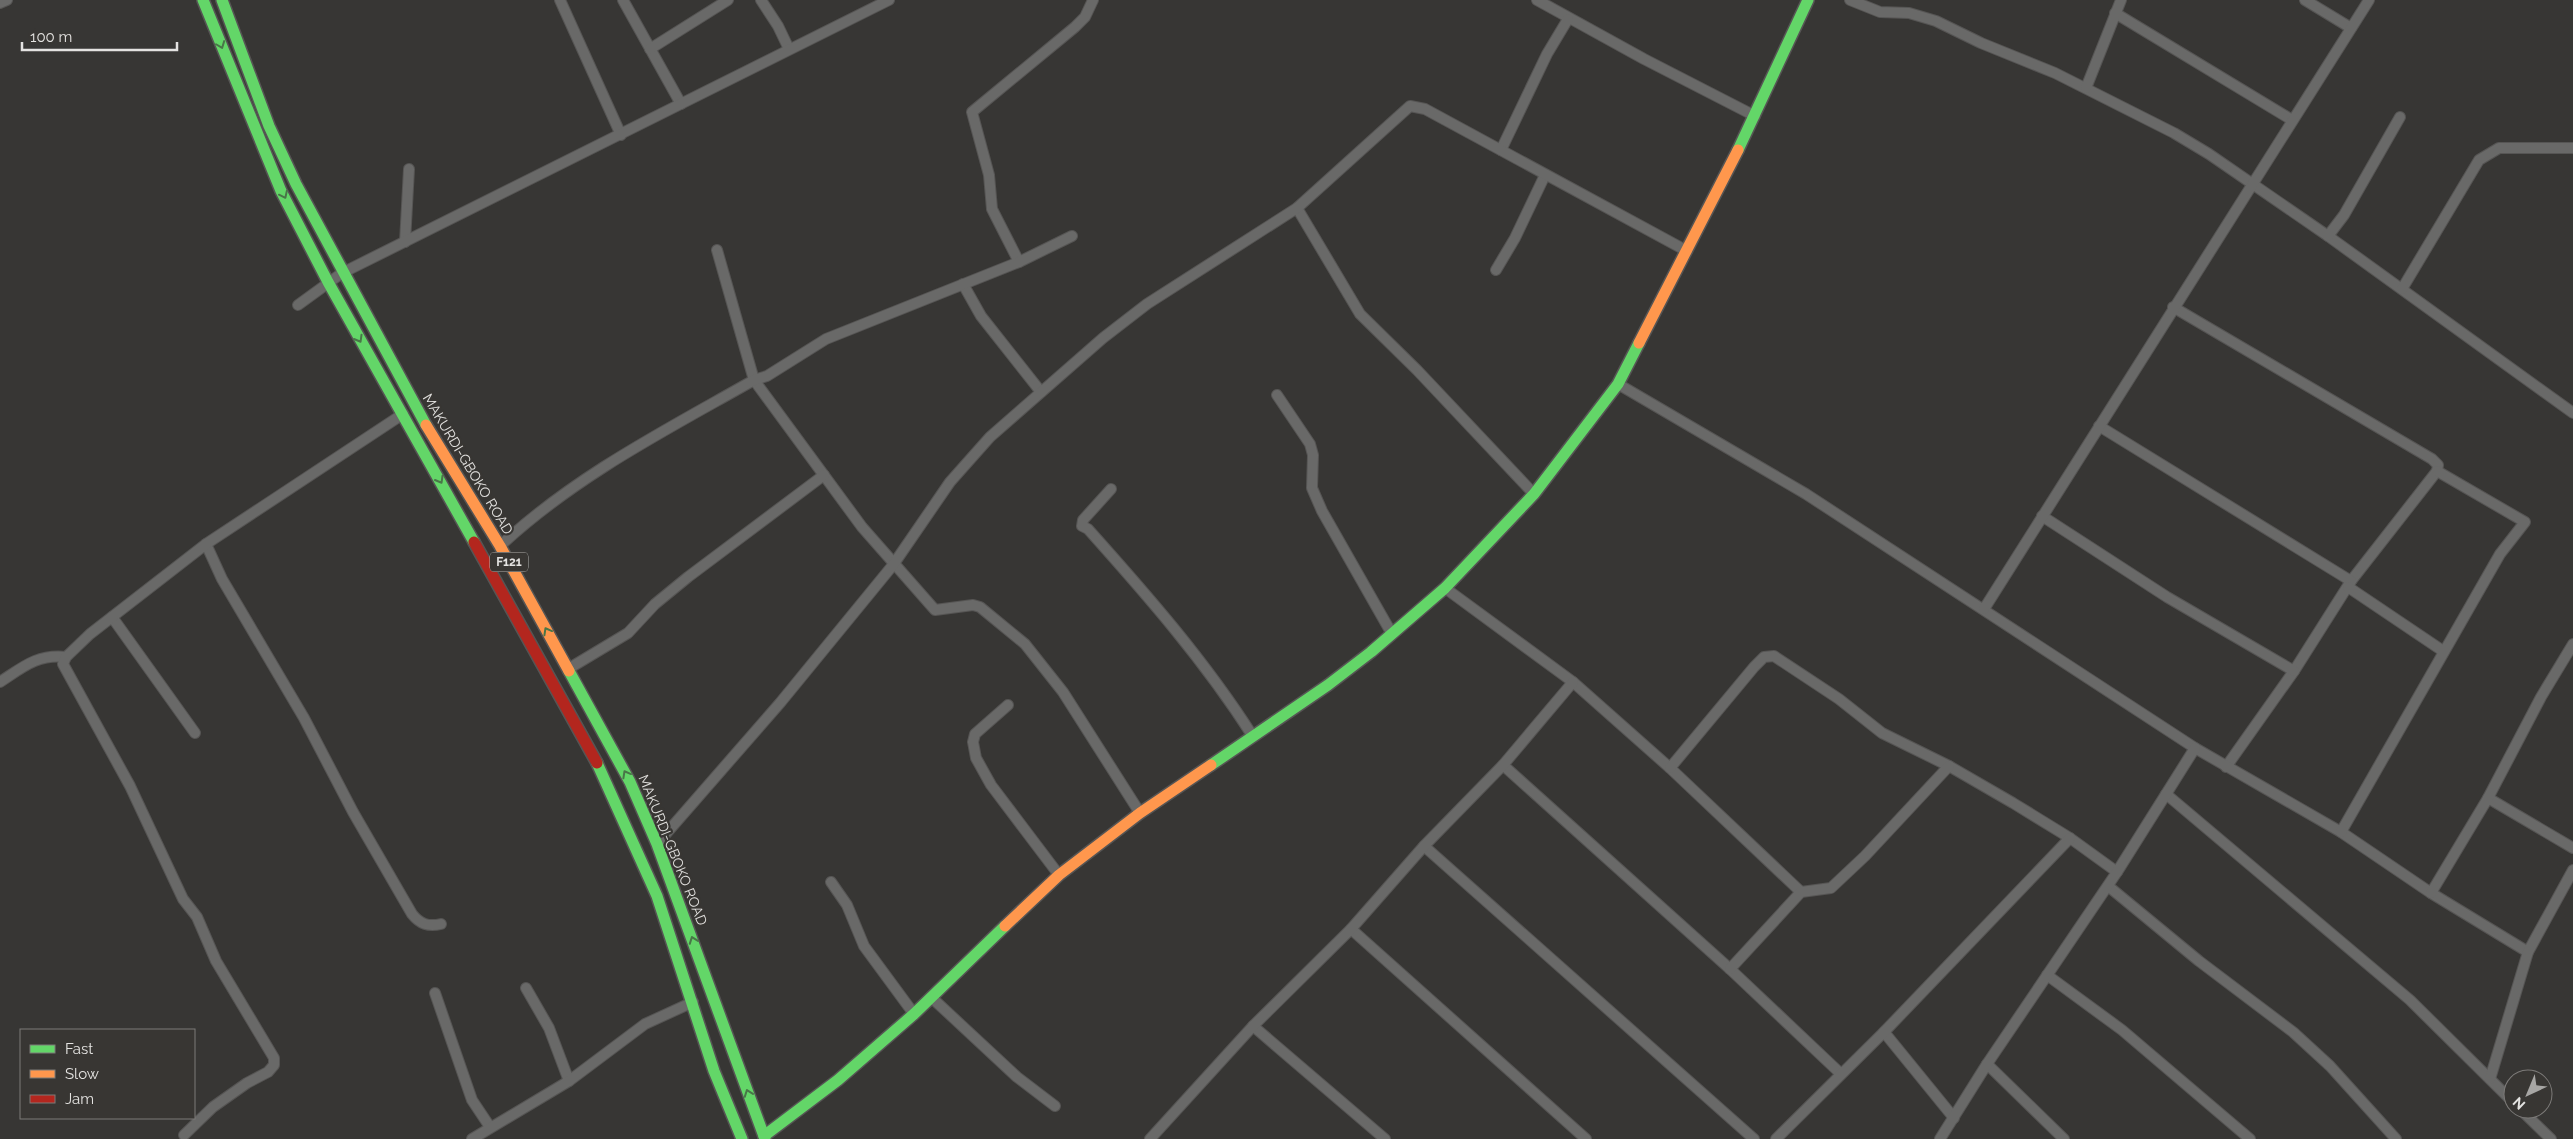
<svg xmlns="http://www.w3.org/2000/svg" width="2573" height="1139" font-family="Raleway,sans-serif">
	<rect width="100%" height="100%" fill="#373634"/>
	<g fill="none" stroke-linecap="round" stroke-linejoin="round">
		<g stroke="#565554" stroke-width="12">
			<g id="street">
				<polyline points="560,0 621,135"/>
				<polyline points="623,0 681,104"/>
				<polyline points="761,0 778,26 789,49"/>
				<polyline points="1537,0 1644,59 1755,116"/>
				<polyline points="1850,0 1880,12 1909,13 1936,21 1981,43 2055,73 2174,133 2209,154 2328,236 2573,413"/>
				<polyline points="2305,0 2351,28"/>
				<polyline points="0,3 7,0"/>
				<polyline points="2115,13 2292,120"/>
				<polyline points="650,49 728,0"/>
				<polyline points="2086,88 2121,0"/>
				<polyline points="1501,150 1547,54 1568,19"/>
				<polyline points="1297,208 1360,314 1417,370 1534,494"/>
				<polyline points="2328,236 2344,215 2400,117"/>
				<polyline points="405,242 409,169"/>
				<polyline points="717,250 754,380 862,527 935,610 973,605 980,607 1025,644 1063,692 1140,813"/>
				<polyline points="1019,262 992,209 989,175 972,112 1075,27 1085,17 1093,0"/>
				<polyline points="1496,270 1515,238 1545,175"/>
				<polyline points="963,284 981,316 1041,392"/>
				<polyline points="2402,289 2479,160 2499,148 2573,148"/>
				<polyline points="298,305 342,273 889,0"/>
				<polyline points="2173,307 2432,459 2438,465 2437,471 2351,581 2294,671 2226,767"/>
				<polyline points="1618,384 1806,494 2195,748 2341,832 2431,893 2528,952"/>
				<polyline points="1277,395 1310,444 1313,455 1312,488 1322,511 1392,634"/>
				<polyline points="2099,426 2351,581"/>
				<path d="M1111 489 1083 520 1082 526 1088 529C1147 595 1204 660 1252 735"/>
				<polyline points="2042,516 2167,597 2294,671"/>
				<path d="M206 544 222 579 304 718 353 812 412 914C420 924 428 927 441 924"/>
				<path d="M500 546C575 476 666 430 754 380L767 376 826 339 1019 262 1072 236"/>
				<polyline points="2348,587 2443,651"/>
				<polyline points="1445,588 1573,682 1670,768 1801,892"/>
				<polyline points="1984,609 2369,0"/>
				<polyline points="112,617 195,733"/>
				<polyline points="568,669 628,633 655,604 688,577 824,475"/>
				<path d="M0 682C23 667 37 654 66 657"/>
				<polyline points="1008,705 975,734 973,742 976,758 991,785 1059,875"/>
				<polyline points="1503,765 1730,969 1840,1073"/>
				<polyline points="1670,768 1754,667 1764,657 1774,656 1839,699 1882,733 1949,766 2013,803 2070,838 2117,872"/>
				<polyline points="2166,794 2410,1000 2513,1102"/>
				<polyline points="2488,798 2573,848"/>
				<polyline points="2341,832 2500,554 2525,522 2437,471"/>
				<polyline points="657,844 780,703 893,565 950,482 990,437 1103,338 1147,304 1297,208 1410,106 1425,109 1687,251"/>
				<polyline points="1424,846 1754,1139"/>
				<polyline points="831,882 847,905 864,946 914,1014"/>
				<polyline points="2108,886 2199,961 2293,1032 2330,1066 2396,1139"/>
				<polyline points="2431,893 2488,798 2541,697 2573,644"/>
				<polyline points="1351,929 1586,1139"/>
				<polyline points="1730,969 1801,892 1831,888 1865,856 1949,766"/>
				<polyline points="2047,975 2122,1030 2250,1139"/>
				<polyline points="526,988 549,1028 569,1081"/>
				<polyline points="435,993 472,1100 490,1127"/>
				<polyline points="931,997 1017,1077 1055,1106"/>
				<polyline points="1253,1026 1385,1139"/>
				<polyline points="1884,1032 1954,1118"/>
				<polyline points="1987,1064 2064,1139"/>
				<polyline points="2490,1079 2528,952 2573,870"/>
				<polyline points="2520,1109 2551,1139"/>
				<polyline points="184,1135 213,1107 247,1083 268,1072 274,1065 274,1058 216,961 197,917 183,899 130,786 63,664 66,657 90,634 206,544 403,414"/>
				<polyline points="472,1139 569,1081 645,1024 693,1002"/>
				<polyline points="1150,1139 1253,1026 1351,929 1424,846 1503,765 1573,682"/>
				<polyline points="1776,1139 1884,1032 2070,838"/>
				<polyline points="1940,1139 1987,1064 2117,872 2195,748"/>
			</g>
		</g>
		<g stroke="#565554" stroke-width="14">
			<g id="fast">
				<polyline points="203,0 281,191 328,282 474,542"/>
				<polyline points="222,0 269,126 296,184 426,425"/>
				<polyline points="1738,150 1808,0"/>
				<polyline points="569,671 630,782 657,844 765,1139"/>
				<polyline points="597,763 657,896 714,1071 742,1139"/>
				<polyline points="1211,765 1328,685 1371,652 1445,588 1534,494 1618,384 1639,343"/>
				<polyline points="764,1136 838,1080 914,1014 1005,926"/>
			</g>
		</g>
		<g stroke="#565554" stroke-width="14">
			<g id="slow">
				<polyline points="1639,343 1738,150"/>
				<polyline points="426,425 500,546 569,671"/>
				<polyline points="1005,926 1059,875 1140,813 1211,765"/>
			</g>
		</g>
		<g stroke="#565554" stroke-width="14">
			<polyline id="jam" points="474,542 597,763"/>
		</g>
		<use href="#street" stroke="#696968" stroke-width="10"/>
		<use href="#fast" stroke="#63d668" stroke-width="11"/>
		<use href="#slow" stroke="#ff974d" stroke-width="11"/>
		<use href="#jam" stroke="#b3261e" stroke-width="11"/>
	</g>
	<defs><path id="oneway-chevron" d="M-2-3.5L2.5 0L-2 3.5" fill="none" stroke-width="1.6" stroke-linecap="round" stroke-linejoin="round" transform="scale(1.25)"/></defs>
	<g stroke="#497648">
		<use href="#oneway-chevron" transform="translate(221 45) rotate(69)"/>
		<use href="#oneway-chevron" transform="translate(284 195) rotate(64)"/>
		<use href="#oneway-chevron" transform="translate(359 339) rotate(60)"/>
		<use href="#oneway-chevron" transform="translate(440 480) rotate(60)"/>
		<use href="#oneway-chevron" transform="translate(547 631) rotate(-119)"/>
		<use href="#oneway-chevron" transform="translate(626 774) rotate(-119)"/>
		<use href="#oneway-chevron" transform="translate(693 940) rotate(-110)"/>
		<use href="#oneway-chevron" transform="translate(748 1093) rotate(-110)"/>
	</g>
	<g text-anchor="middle" stroke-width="4.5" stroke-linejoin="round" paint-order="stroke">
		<rect fill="#383633" stroke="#b0afad" stroke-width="1" x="490" y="552.5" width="38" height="19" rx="4"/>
		<g font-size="12" font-weight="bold" fill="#e4e3e1">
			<text x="509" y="566">F121</text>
		</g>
		<g font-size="14" fill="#e4e3e1" stroke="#383633">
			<text transform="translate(468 464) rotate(59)" y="5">MAKURDI-GBOKO ROAD</text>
			<text transform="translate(673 850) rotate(68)" y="5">MAKURDI-GBOKO ROAD</text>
		</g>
	</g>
	<rect x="20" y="1029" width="175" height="90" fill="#383633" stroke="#7d7b79"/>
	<rect x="30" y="1045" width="25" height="8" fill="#63d668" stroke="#7d7b79"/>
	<text x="65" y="1054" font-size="15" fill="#e4e3e1">Fast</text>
	<rect x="30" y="1070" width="25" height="8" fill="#ff974d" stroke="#7d7b79"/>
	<text x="65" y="1079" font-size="15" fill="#e4e3e1">Slow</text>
	<rect x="30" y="1095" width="25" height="8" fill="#b3261e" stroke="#7d7b79"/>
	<text x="65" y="1104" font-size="15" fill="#e4e3e1">Jam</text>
	<g transform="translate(2528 1094) rotate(224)"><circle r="24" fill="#383633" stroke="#7d7b79"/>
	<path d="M0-4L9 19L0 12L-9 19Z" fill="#a7a6a4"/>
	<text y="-8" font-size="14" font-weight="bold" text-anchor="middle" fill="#e4e3e1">N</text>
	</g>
	<path d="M22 42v8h155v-8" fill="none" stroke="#e4e3e1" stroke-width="2.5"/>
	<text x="30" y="42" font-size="15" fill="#e4e3e1" stroke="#383633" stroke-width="4" paint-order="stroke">100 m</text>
</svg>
